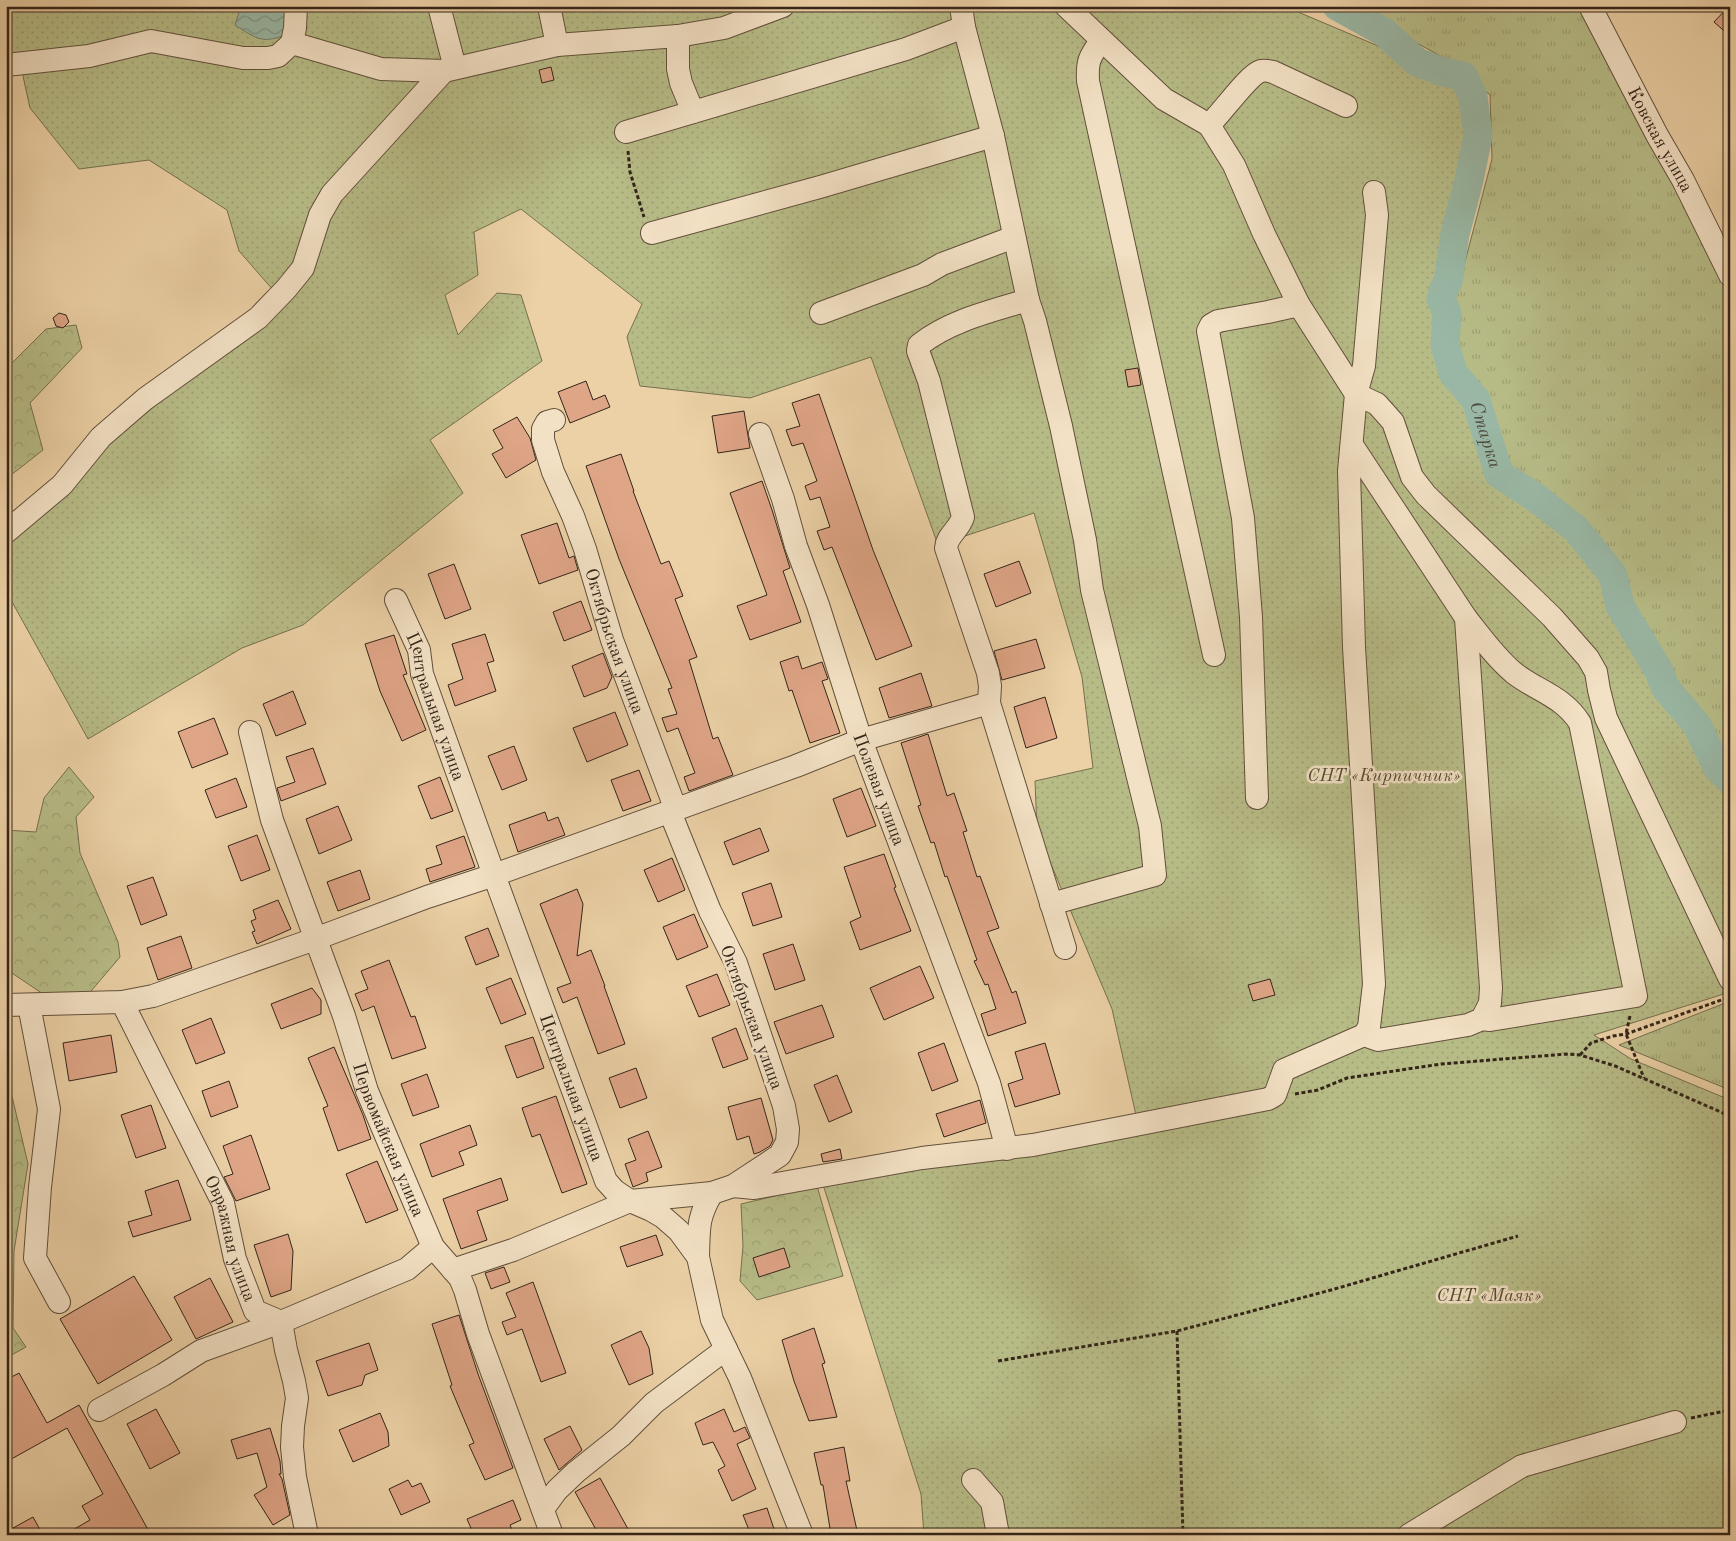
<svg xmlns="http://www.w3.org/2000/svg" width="1736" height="1541" font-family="'Old Standard TT',serif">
	<defs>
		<pattern id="grass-tufts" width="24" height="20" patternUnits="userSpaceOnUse" patternTransform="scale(1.25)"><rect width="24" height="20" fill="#b7bc87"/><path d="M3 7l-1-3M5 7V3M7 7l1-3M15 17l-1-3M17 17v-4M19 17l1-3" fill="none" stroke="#9ea174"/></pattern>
		<pattern id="forest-crowns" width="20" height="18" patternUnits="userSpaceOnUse" patternTransform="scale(1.25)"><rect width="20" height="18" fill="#b7bc87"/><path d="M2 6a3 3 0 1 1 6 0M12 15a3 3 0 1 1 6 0" fill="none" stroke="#9ea174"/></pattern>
		<pattern id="garden-dots" width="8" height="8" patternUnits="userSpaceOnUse" patternTransform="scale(1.25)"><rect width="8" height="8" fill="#b7bc87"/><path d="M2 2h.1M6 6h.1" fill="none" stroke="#9ea174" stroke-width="1.8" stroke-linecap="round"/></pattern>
		<pattern id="water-waves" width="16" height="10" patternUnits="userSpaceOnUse" patternTransform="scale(1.25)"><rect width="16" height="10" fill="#99b7a4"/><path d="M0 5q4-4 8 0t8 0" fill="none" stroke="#7e9585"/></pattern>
	</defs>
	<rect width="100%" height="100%" fill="#ecd1a6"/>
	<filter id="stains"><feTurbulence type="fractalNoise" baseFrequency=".004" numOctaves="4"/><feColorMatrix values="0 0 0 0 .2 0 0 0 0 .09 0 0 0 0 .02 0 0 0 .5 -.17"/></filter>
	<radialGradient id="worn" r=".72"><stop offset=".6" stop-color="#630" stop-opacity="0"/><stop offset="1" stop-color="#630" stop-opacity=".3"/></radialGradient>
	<g fill="url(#grass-tufts)" stroke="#767050">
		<polygon points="1350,6 1583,6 1730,287 1730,774 1719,763 1701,724 1668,687 1662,668 1623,604 1617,574 1578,526 1502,471 1480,400 1456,371 1449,346 1451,315 1492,159 1490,95 1453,63"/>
		<polygon points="1730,1001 1730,1090 1619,1045"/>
	</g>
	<g fill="url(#forest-crowns)" stroke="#767050">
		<polygon points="76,325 82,348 30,403 43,450 6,479 6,369 46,329"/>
		<polygon points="69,767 94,797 76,817 80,853 118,942 120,957 86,997 46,996 6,969 6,830 36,832 44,798"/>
		<polygon points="8,1079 28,1164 14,1251 13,1328 26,1347 6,1358 6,1080"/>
		<polygon points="817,1186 843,1276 757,1300 740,1281 743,1246 741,1204"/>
	</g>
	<polygon fill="url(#garden-dots)" stroke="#767050" points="6,6 1284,6 1383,48 1384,32 1417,62 1443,72 1463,76 1473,96 1478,136 1469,180 1455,234 1448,282 1444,288 1441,299 1447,313 1445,346 1453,373 1476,400 1499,474 1535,497 1576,529 1613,575 1620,606 1659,671 1665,687 1697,725 1717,767 1730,780 1730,992 1594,1035 1631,1059 1730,1100 1730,1535 924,1535 921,1494 820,1175 1138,1124 1112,1009 1037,831 1035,781 1093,768 1082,677 1034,513 938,545 871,357 750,398 640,386 627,337 642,304 521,209 474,232 478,275 445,295 458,335 497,293 521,295 542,361 430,440 463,493 303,625 242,648 88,739 6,591 6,532 281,299 239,251 227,210 149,160 79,169 30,108 21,67 6,66"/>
	<path fill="url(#water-waves)" stroke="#717d6c" d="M241 6H291L289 33C263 45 257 39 235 25Z"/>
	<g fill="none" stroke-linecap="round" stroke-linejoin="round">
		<path stroke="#99b7a4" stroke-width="29" id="s1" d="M1337 6 1384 32 1417 62 1443 72 1463 76 1473 96 1478 136 1469 180 1455 234 1448 282 1444 288 1441 299 1447 313 1445 345 1453 373 1476 400 1499 474 1535 497 1576 529 1613 575 1620 606 1659 671 1665 687 1697 725 1717 767 1730 780"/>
	</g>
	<g fill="#dfa587" stroke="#342519">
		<polygon points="1729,6 1730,6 1730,36 1714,22"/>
		<polygon points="551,67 554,80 542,83 539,70"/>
		<polygon points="59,313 66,315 69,322 63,328 56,326 53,318"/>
		<polygon points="1138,368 1141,385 1128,387 1125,370"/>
		<polygon points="586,381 593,400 605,395 610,407 570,423 558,392"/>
		<polygon points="819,394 873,550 912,646 876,660 832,547 824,550 817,531 830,527 820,497 810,500 805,486 817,481 803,443 792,446 786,430 800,426 792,403"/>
		<polygon points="744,411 750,448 718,453 712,416"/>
		<polygon points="517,417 530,438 536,460 506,478 492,454 503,448 493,430"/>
		<polygon points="621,454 634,491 633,491 661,564 669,561 683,596 675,599 697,657 689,660 713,739 718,737 733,775 689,791 684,777 695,773 678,728 667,732 662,718 677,714 668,689 672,688 619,559 586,466"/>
		<polygon points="762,481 772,510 790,568 783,571 801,622 750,640 737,606 767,595 730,493"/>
		<polygon points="557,523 569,558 574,556 578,570 539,584 521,535"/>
		<polygon points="1019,561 1031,593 996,607 984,574"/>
		<polygon points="454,564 471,609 445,619 428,574"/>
		<polygon points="581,601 592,630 564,641 553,612"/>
		<polygon points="485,634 494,661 487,663 496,691 455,706 448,685 463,679 452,644"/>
		<polygon points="394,635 407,674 403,675 426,730 402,741 380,691 365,644"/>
		<polygon points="1036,639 1045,668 1002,680 994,651"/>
		<polygon points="603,653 612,677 607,688 584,697 572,666"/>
		<polygon points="798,656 802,669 822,662 828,679 822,681 840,733 810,743 792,690 789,691 780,662"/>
		<polygon points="921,673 932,706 889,718 879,688"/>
		<polygon points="293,691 306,724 276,736 263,704"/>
		<polygon points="1045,697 1057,738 1026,748 1014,707"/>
		<polygon points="615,712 628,745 587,762 573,728"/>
		<polygon points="214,718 228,754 192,768 178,732"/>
		<polygon points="928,734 947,796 954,793 967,831 963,832 977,877 980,876 999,928 987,932 1012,993 1016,991 1026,1023 988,1036 981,1014 996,1009 988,984 985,985 974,961 977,960 947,876 945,877 934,842 931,843 918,806 921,805 901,743"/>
		<polygon points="514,746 527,780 502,790 488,756"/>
		<polygon points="313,748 326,784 281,801 277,788 295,782 286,757"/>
		<polygon points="639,770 651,801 623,811 611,780"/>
		<polygon points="440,777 453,811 431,819 418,786"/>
		<polygon points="236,778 247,807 216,818 205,790"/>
		<polygon points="861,788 876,826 847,837 833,799"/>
		<polygon points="338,806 352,840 319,854 306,819"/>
		<polygon points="545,812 548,821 558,817 565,835 518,852 509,825"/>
		<polygon points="760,828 769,851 733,865 724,842"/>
		<polygon points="257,835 270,870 241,881 228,846"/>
		<polygon points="464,836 475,867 430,882 426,869 442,864 436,846"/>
		<polygon points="884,854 896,887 894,888 911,931 860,950 850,922 861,917 844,867"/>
		<polygon points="672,858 685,890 658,902 644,870"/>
		<polygon points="360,870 370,899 338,911 327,882"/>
		<polygon points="153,877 167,915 141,925 127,886"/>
		<polygon points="771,883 782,917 753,926 742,893"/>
		<polygon points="577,889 583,904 577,956 591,950 605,986 604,986 625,1044 598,1054 577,997 563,1003 557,988 571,983 540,904"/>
		<polygon points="278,900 291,929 257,944 252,932 255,931 251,921 256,919 253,910"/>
		<polygon points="694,914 708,947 677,960 663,927"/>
		<polygon points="488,928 499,956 476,965 465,937"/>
		<polygon points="181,936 192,968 158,980 147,948"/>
		<polygon points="793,944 805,980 775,990 763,954"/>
		<polygon points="389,960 411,1017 415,1016 426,1048 392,1059 374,1006 362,1011 355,994 368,989 361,971"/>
		<polygon points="920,966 934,998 884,1020 870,988"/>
		<polygon points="717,974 730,1005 699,1017 686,986"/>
		<polygon points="511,978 526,1014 501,1024 486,988"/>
		<polygon points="1270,979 1275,995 1253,1001 1248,985"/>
		<polygon points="312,988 321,1000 321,1014 281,1029 271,1004"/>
		<polygon points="822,1005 834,1037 786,1054 774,1022"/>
		<polygon points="211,1018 225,1053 196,1064 182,1030"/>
		<polygon points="736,1028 748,1059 723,1068 712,1038"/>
		<polygon points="111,1035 117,1072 69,1081 63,1043"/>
		<polygon points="533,1037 544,1068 517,1078 505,1046"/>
		<polygon points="944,1043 958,1081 932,1091 918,1053"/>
		<polygon points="1045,1043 1060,1094 1015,1107 1008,1084 1023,1079 1015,1052"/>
		<polygon points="334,1047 363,1115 371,1139 338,1151 323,1108 328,1106 308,1058"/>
		<polygon points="636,1068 647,1098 620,1108 609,1078"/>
		<polygon points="427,1074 439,1107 413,1116 401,1084"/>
		<polygon points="837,1075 852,1112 829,1122 814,1085"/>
		<polygon points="229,1081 238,1107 211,1117 202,1091"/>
		<polygon points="556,1096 587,1184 562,1193 540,1134 532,1137 522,1108"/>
		<polygon points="761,1098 773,1140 770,1146 760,1152 754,1154 749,1136 737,1140 728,1107"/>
		<polygon points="980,1100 986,1123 944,1137 936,1114"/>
		<polygon points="151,1105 166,1148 136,1158 121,1115"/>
		<polygon points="470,1125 477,1145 459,1152 464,1165 432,1177 420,1144"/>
		<polygon points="648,1131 662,1167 646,1173 648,1181 633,1187 625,1164 636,1160 628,1139"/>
		<polygon points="251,1135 270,1189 236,1201 224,1177 233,1174 223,1146"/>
		<polygon points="840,1149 842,1159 823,1162 821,1154"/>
		<polygon points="377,1161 398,1210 366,1223 346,1174"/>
		<polygon points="501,1178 508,1200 477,1211 487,1240 461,1249 443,1199"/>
		<polygon points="178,1180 191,1220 133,1237 128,1222 152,1215 145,1191"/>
		<polygon points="288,1234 293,1251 291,1290 271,1297 254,1245"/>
		<polygon points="656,1235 663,1255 627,1267 620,1247"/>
		<polygon points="784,1248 790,1267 759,1277 753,1258"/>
		<polygon points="504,1267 510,1282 491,1289 485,1273"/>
		<polygon points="134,1276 172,1340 98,1384 60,1319"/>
		<polygon points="210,1278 233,1322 196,1339 174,1297"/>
		<polygon points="533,1282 566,1373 541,1382 522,1329 507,1335 502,1322 516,1317 506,1293"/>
		<polygon points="459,1315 478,1374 513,1468 485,1480 469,1445 474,1443 450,1386 452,1385 432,1324"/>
		<polygon points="814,1328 825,1363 822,1364 837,1417 809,1421 794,1381 782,1340"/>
		<polygon points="641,1331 649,1348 653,1374 629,1385 611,1345"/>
		<polygon points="369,1343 378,1370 365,1375 362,1385 328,1396 316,1361"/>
		<polygon points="19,1373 47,1423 79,1405 151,1535 64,1535 90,1520 82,1506 103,1494 67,1428 6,1462 6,1380"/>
		<polygon points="156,1409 180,1453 150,1469 127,1424"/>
		<polygon points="724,1409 734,1432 745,1427 750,1438 737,1444 756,1489 732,1501 718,1470 725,1466 713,1442 703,1445 695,1423"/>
		<polygon points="380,1413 388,1432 389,1446 353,1462 339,1430"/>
		<polygon points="570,1426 582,1450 559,1470 544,1439"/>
		<polygon points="270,1428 280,1461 281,1474 279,1474 282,1479 290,1515 273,1525 254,1495 267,1487 257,1453 237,1459 231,1440"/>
		<polygon points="844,1447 850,1481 846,1481 858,1535 831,1535 823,1485 821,1485 814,1453"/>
		<polygon points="600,1478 628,1529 615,1535 599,1535 575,1492"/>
		<polygon points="408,1480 412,1487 421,1483 430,1502 401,1515 389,1489"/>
		<polygon points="513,1500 521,1520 510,1525 514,1535 474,1535 467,1519"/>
		<polygon points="767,1508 775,1532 768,1535 751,1535 743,1515"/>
		<polygon points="33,1517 43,1535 6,1535 6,1532"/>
	</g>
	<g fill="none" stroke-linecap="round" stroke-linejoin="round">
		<g stroke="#62503c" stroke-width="24">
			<g id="minor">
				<polyline points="439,6 455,68"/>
				<polyline points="549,6 557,45"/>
				<polyline points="961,6 964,27 993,136 1028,300 1035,321 1061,426 1085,540 1092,590 1150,826 1155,875 1051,904"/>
				<polyline points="1066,6 1164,99 1209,125 1234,165 1264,234 1299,305 1356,394 1377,404 1393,422 1412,477 1426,495 1552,617 1588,658 1596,672 1599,690 1606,718 1730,979"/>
				<path id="s2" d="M1590 6 1657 135 1683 180 1730 275"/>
				<polyline points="678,36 678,69 681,83 693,112"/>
				<path d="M1101 41C1089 57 1087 62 1088 81L1214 655"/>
				<polyline points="292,43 295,28 296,6"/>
				<polyline points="6,65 89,56 151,41 243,58 268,58 278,56 292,43 381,69 444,71 557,45 678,36 724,28 783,6"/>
				<path d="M1209 125C1221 114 1249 74 1261 71 1265 70 1269 71 1273 72L1346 106"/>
				<polyline points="626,132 906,49 964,27"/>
				<polyline points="652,233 820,187 993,136"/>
				<path d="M1028 300C991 311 949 321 919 345L918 351 929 381 963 517C959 530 947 535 946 548L988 673 990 686 989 703 1065 948"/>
				<polyline points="821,313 923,275 942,264 1014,237"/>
				<path id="s3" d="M554 420 547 422 543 429V440L553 472 573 516 585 549 612 640 676 810"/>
				<path id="s4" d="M760 434 783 499 796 546 818 605 861 740 989 1083 1007 1149"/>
				<polyline points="1352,445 1466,618 1491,988 1490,1003 1482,1019 1468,1025 1378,1040 1364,1035"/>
				<polyline points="6,532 62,485 101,437 145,399 258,318 286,289 303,268 320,215 332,194 444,71"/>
				<path id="s5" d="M396 600 419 650 422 674 494 875 606 1181 615 1191 630 1201 651 1210 663 1217 679 1231 698 1257 712 1320 740 1378 802 1535"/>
				<path d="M1466 618C1481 637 1495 657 1514 673 1537 691 1563 696 1580 723L1636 996 1490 1020 1482 1019"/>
				<path id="s6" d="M250 732 272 820 344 1016 367 1091 433 1247 460 1278 465 1290 478 1334 552 1535"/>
				<polyline points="1257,798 1251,617 1243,518 1208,331 1211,325 1218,321 1268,312 1299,305"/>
				<path id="s7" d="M122 1002 223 1203 235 1259 255 1311 281 1322 286 1350 294 1381 297 1398 293 1426 292 1447 295 1477 307 1535"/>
				<polyline points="6,1005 122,1002 153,996 315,939 427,897 494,875 796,766 861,740 989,703"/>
				<polyline points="29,1005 49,1109 40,1187 35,1258 59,1302"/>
				<polyline points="733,1186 754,1188 922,1158 1033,1145 1268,1099 1275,1095 1284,1070 1364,1035 1369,1027 1374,984 1354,647 1349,471 1356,394 1364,366 1377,215 1374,192"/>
				<path d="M698 1257C699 1229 697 1218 712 1193"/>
				<polyline points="453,1270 513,1250 630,1201 712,1193 733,1186 780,1155 787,1142 788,1129 784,1106 736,963 710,911 670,812"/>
				<polyline points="99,1410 163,1375 201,1351 281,1322 407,1269 433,1247"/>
				<polyline points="973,1480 992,1502 998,1535"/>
				<polyline points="543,1509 557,1490 576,1472 621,1436 654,1403 726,1349"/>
				<polyline points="1409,1535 1522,1466 1675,1422"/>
			</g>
		</g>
		<g stroke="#342519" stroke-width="3" stroke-dasharray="4 2.5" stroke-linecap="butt">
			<polyline points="628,151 630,172 644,217"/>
			<polyline points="1630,1016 1626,1034 1644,1078"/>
			<polyline points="1580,1055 1591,1043 1613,1036 1626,1034 1727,998"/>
			<polyline points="1295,1094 1318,1090 1347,1078 1441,1064 1566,1054 1580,1055 1615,1066 1730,1116"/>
			<polyline points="1177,1331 1183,1535"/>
			<polyline points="998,1361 1177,1331 1331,1290 1518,1236"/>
			<polyline points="1691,1418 1730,1410"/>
		</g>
		<use href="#minor" stroke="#f3e1c5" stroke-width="22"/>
	</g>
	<g text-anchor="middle" stroke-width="5" stroke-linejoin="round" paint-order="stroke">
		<g font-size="18" fill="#342519" stroke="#f3e1c5">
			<text dy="6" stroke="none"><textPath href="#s2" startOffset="151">Ковская улица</textPath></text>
			<text dy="6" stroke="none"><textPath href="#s3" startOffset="240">Октябрьская улица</textPath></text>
			<text dy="6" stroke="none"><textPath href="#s5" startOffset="114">Центральная улица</textPath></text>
			<text dy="6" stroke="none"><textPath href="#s4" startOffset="375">Полевая улица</textPath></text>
			<text transform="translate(752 1017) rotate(70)" y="6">Октябрьская улица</text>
			<text dy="6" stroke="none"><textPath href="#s5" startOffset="519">Центральная улица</textPath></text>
			<text dy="6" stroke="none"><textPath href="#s6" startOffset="431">Первомайская улица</textPath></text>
			<text dy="6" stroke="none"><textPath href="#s7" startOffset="261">Овражная улица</textPath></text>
		</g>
		<g font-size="18" font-style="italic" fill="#554b34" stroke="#f3e1c5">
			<text x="1384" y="781">СНТ «Кирпичник»</text>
			<text x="1489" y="1301">СНТ «Маяк»</text>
		</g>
		<g font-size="19" font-style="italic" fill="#4d4a3c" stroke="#f3e1c5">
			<text dy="7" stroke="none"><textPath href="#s1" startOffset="525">Старка</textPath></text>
		</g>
	</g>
	<rect width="1736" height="1541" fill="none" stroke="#ecd1a6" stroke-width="25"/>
	<rect x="8" y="8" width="1721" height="1526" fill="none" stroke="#342519" stroke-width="2.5"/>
	<rect x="12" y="12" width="1711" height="1516" fill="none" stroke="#342519"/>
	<rect width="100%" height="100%" filter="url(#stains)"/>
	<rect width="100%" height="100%" fill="url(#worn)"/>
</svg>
